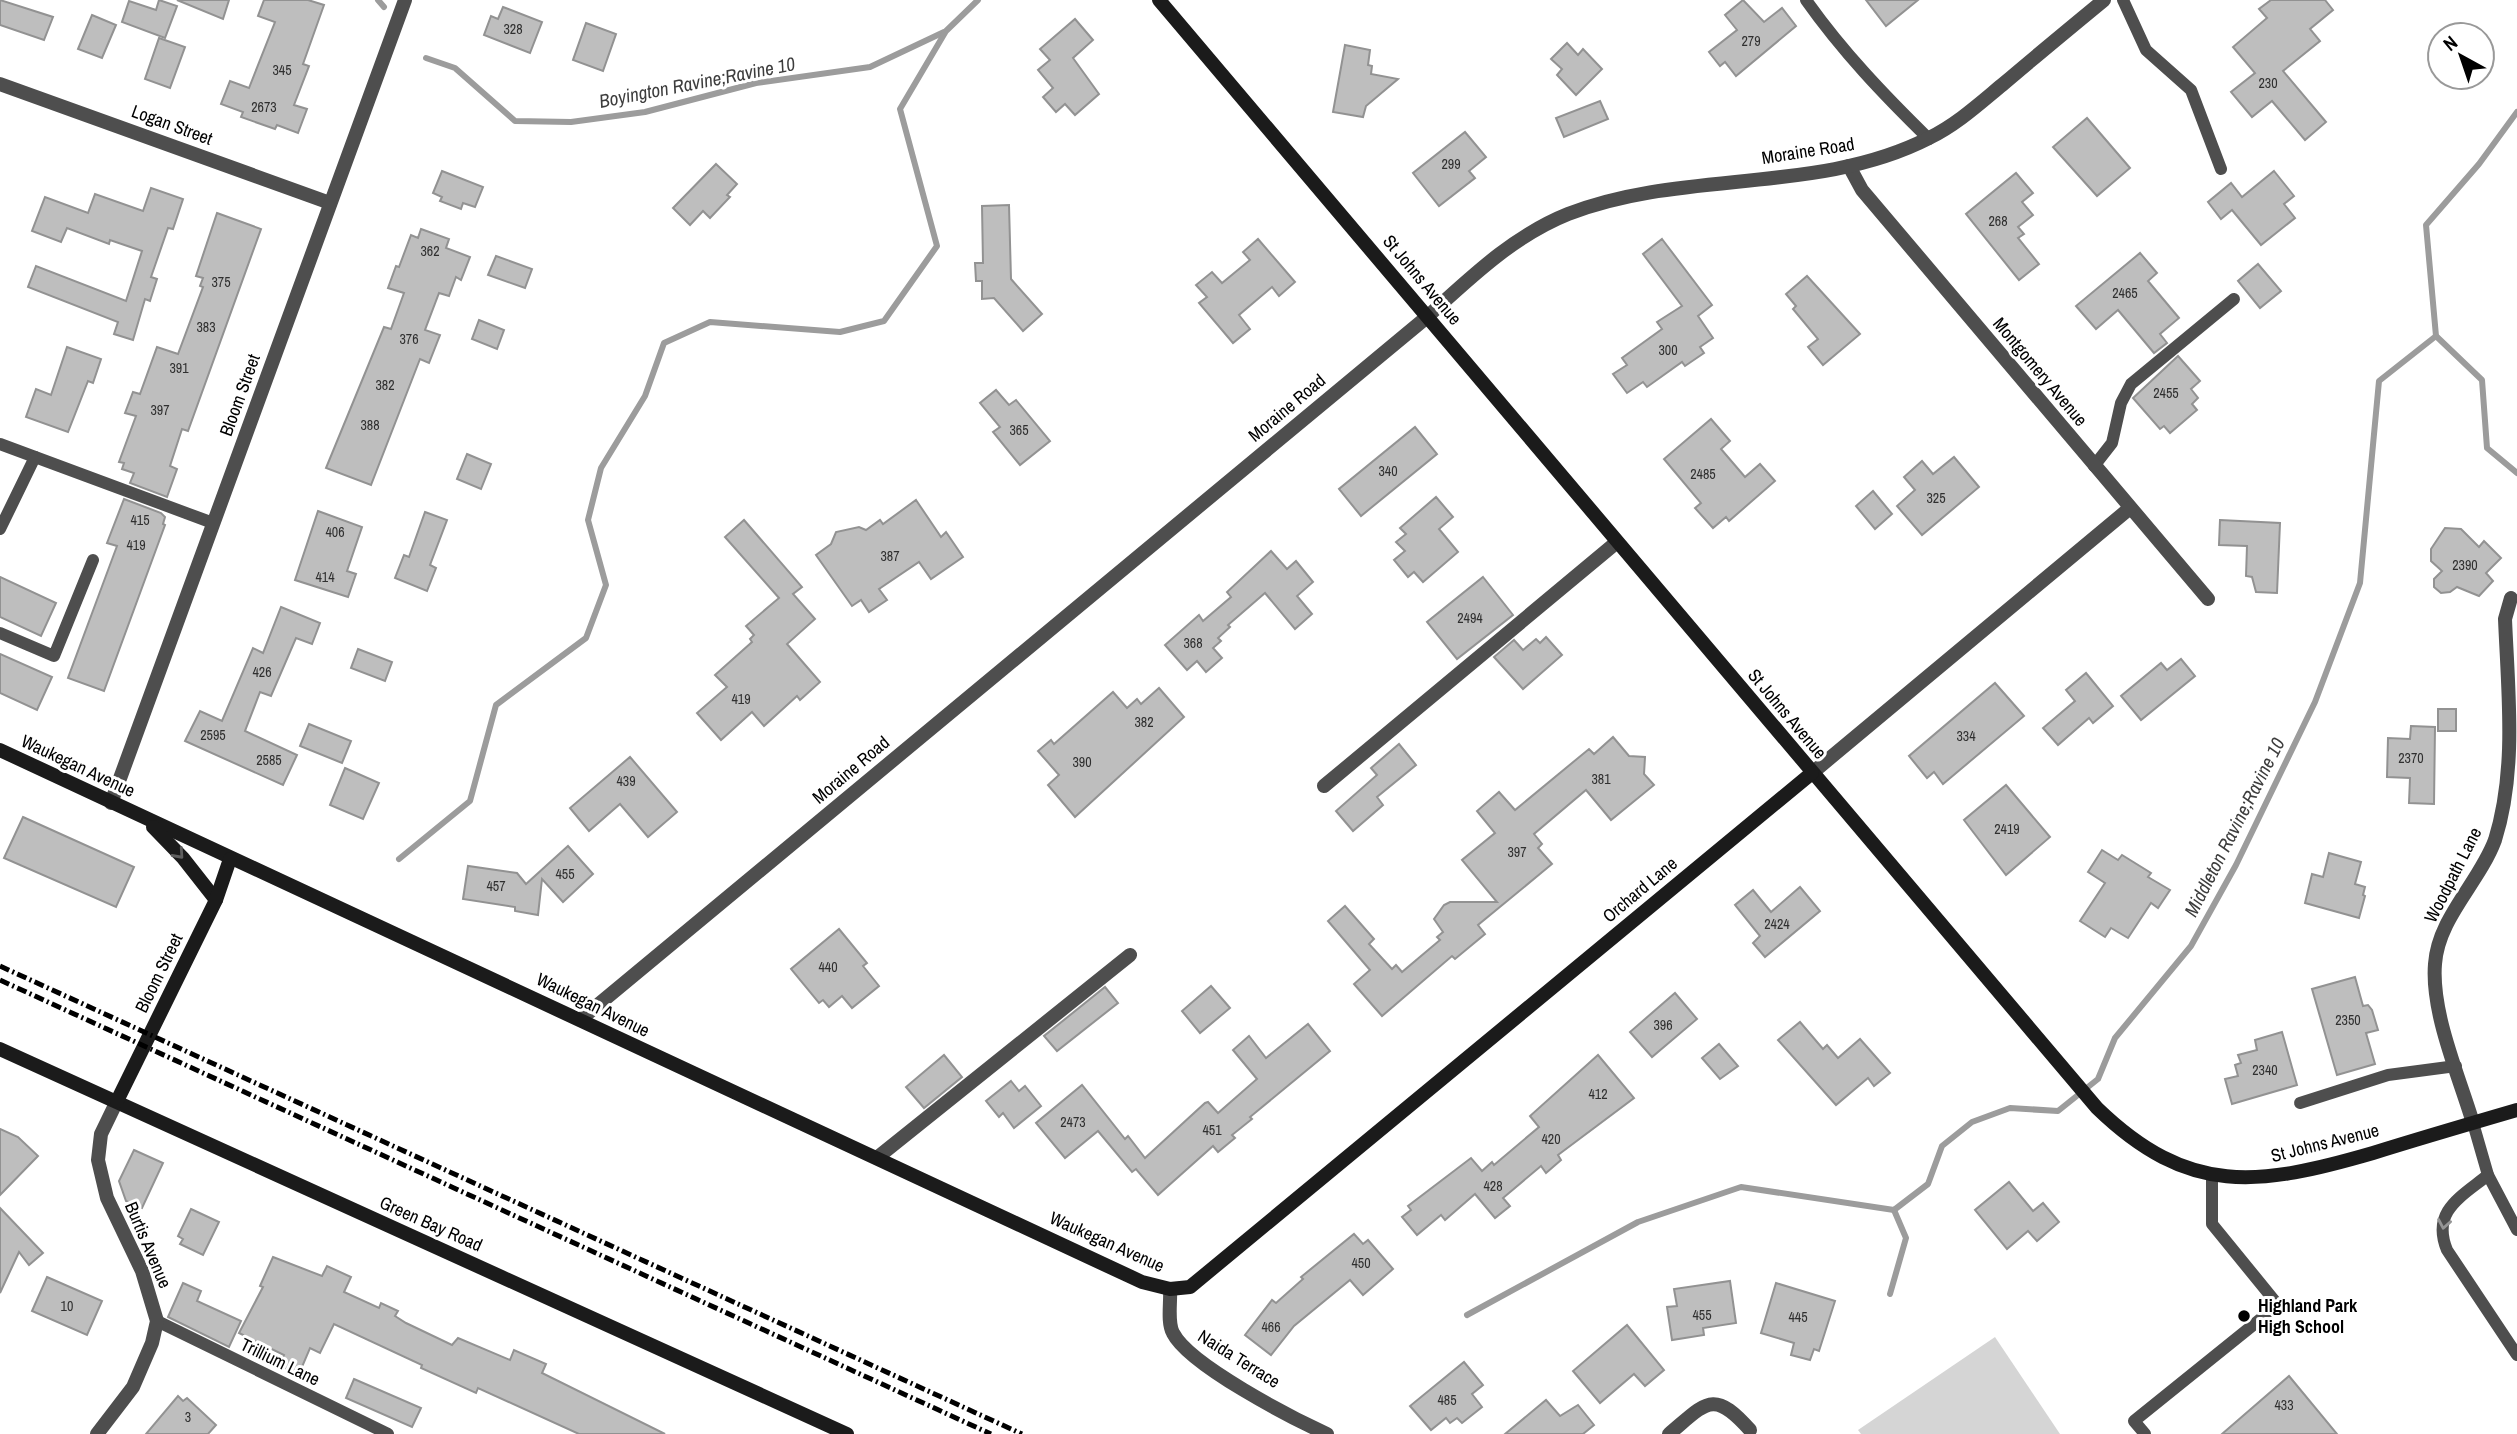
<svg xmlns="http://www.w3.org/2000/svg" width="2517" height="1434" font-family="'Archivo Narrow',sans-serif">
	<rect width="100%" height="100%" fill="#fff"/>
	<polygon fill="#d5d5d5" points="1995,1337 2060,1434 1861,1434 1858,1430"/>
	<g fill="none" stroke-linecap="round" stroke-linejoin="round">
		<g stroke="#9c9c9c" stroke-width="6">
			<polyline points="378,0 384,7"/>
			<polyline points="426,58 455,68 515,121 571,122 645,112 756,83 870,67 944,32"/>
			<polyline points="2517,112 2479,164 2426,225 2436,336 2482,380 2487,448 2517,473"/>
			<polyline points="399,859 470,801 496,705 586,638 606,585 588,520 601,468 645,396 664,343 710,322 840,332 884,321 937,246 900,109 946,31 978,0"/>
			<polyline points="1890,1294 1906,1238 1894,1210"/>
			<polyline points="1467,1315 1638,1222 1741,1187 1894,1210 1928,1184 1942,1146 1972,1122 2010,1108 2058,1111 2098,1079 2115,1038 2191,946 2236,865 2315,702 2360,583 2379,381 2436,336"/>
		</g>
	</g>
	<g fill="#bebebe" stroke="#929292" stroke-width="2">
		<polygon points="0,0 53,17 44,40 0,25"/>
		<polygon points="159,0 177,6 165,38 122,22 129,1 156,10"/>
		<polygon points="177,0 229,0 223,19"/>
		<polygon points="264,0 308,0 324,5 303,64 309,66 294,105 307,109 298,133 277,125 275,129 241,117 243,112 221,104 230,81 249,88 275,22 258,16"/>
		<polygon points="1743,0 1764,22 1782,8 1796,26 1736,76 1725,62 1720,66 1709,52 1737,30 1725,15"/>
		<polygon points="1866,0 1918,0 1886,26"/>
		<polygon points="2271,0 2325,0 2333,10 2310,29 2320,41 2283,71 2326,122 2305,140 2272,101 2252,117 2231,92 2255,73 2233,47 2267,18 2259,9"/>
		<polygon points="503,7 542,22 530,53 484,35 491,16 498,19"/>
		<polygon points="92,15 116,25 102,58 78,49"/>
		<polygon points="1075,19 1093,40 1073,58 1099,94 1075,115 1065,104 1056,112 1043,97 1053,88 1038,70 1050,60 1040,49"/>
		<polygon points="586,23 616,34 603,71 573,60"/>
		<polygon points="159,38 185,47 170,88 145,79"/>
		<polygon points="1567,43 1578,55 1583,49 1602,69 1576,95 1557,75 1562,69 1551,59"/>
		<polygon points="1345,45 1370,50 1368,65 1372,66 1371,74 1398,79 1366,106 1363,117 1333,112"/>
		<polygon points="1600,101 1608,119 1564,137 1556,118"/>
		<polygon points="2087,118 2130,168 2097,196 2053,147"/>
		<polygon points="1465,132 1486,157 1469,171 1475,178 1439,206 1413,173"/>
		<polygon points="716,164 737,184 727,195 730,197 710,218 703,211 690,225 673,208"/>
		<polygon points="442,171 483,187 475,207 463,203 461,209 440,201 442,197 433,193"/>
		<polygon points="2274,171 2294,196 2284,204 2295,218 2261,245 2232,210 2221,219 2208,202 2231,183 2242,197"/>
		<polygon points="2016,173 2033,193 2022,202 2033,215 2018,227 2024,234 2018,238 2039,264 2019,280 1966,214"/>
		<polygon points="151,188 183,199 173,229 168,228 151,277 157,279 150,301 145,299 133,340 114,334 118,322 28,287 36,266 126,301 142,251 110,240 109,244 67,228 61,242 32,231 45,197 88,213 95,194 143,211"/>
		<polygon points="1009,205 1011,279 1042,314 1023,331 994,298 982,299 982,281 976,281 975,263 983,263 982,206"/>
		<polygon points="217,213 261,229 188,431 182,429 170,466 177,469 167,497 130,483 134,473 122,469 124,463 119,462 136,416 125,413 133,392 140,394 157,347 178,354 203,287 200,286 203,278 196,276"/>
		<polygon points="421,229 449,239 446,248 470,257 461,280 456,277 449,296 439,293 425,330 440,335 429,363 420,359 371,485 326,468 384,327 391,329 404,293 388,288 396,266 399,267 411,235 418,238"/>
		<polygon points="1258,239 1295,282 1279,296 1272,287 1239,315 1250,329 1233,343 1199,303 1207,297 1196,285 1212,272 1222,283 1250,260 1243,252"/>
		<polygon points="1662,239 1712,305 1698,316 1713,338 1700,347 1704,353 1685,366 1682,362 1647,387 1643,382 1627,393 1613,374 1627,365 1622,358 1662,329 1657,322 1682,306 1643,254"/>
		<polygon points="2140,253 2157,273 2148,281 2179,318 2160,334 2167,343 2154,353 2118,310 2096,329 2076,306"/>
		<polygon points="496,256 532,269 525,288 488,275"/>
		<polygon points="2258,264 2281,291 2260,308 2238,281"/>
		<polygon points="1807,276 1860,334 1823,365 1808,347 1818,339 1793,309 1796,306 1786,294"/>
		<polygon points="479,320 504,330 497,349 472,339"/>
		<polygon points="67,347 101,359 93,383 88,381 68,432 26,417 36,389 51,395"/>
		<polygon points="2178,356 2200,381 2191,389 2198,398 2192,404 2197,410 2170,433 2164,426 2160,429 2133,398"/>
		<polygon points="996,390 1009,405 1016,400 1050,441 1020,465 993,432 1000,427 980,403"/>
		<polygon points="1711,419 1730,441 1721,449 1745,477 1760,464 1775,481 1729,521 1726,517 1713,528 1695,508 1701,503 1664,459"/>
		<polygon points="1415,427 1437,454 1361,516 1339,489"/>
		<polygon points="467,454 491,464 481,489 457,479"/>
		<polygon points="1954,457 1979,487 1922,535 1897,506 1915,490 1904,477 1922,461 1933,474"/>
		<polygon points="1873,491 1892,514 1875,529 1856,506"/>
		<polygon points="1436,497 1453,517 1439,529 1458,552 1423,582 1414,572 1408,577 1394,560 1405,551 1396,542 1406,534 1400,528"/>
		<polygon points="124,499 161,513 165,517 163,524 165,525 104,691 68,678 117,546 107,543"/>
		<polygon points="916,500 941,537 946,532 963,557 931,579 919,562 879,589 887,600 869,612 861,600 852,606 816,555 831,544 836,532 859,527 866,530 880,520 883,524"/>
		<polygon points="318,511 362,527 347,571 356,574 348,597 295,580"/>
		<polygon points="425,512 447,520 430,565 436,568 427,591 395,578 404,555 409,557"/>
		<polygon points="744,520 802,587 793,594 815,619 787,644 820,682 800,700 797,696 764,726 752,712 721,740 697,713 727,687 715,675 752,642 750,639 754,635 746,626 779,598 725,537"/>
		<polygon points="2220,520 2280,523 2277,593 2256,592 2252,577 2246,576 2247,546 2219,545"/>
		<polygon points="2445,528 2461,529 2479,547 2484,541 2501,558 2486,573 2493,581 2479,596 2457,587 2450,592 2441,593 2434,587 2434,579 2442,571 2431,561 2431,549"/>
		<polygon points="1271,551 1287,569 1296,561 1313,582 1297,596 1312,614 1295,629 1265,593 1228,625 1230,627 1218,638 1221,641 1213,648 1222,658 1206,672 1197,661 1187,670 1165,645 1199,615 1203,621 1231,597 1227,592"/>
		<polygon points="0,577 56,603 41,636 0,617"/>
		<polygon points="1483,577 1513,615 1457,659 1427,622"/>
		<polygon points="281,607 320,623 312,644 296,638 271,696 260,692 245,731 297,755 283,785 185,741 200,711 222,721 253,648 263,653"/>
		<polygon points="1546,637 1562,655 1523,689 1494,657 1514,640 1523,650 1536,639 1540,643"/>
		<polygon points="358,649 392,662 385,681 351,668"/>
		<polygon points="0,654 52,677 37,710 0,693"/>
		<polygon points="2181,659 2195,676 2141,720 2121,696 2161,663 2167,670"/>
		<polygon points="2086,673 2113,706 2093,723 2089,718 2058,745 2043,728 2075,701 2066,690"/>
		<polygon points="1995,683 2024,716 1943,784 1934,772 1927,778 1909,756"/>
		<polygon points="1159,688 1184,717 1075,817 1048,785 1059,775 1038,751 1051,740 1054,744 1113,692 1127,708 1137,699 1141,704"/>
		<rect x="2438" y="709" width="18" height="22"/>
		<polygon points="309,724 351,741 342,763 300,746"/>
		<polygon points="2411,726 2435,727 2434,804 2409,803 2410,778 2387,777 2388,738 2410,739"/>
		<polygon points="1613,737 1629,756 1645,757 1644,774 1654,785 1611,820 1586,790 1534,834 1542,844 1538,848 1552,864 1478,925 1485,934 1455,959 1452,956 1382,1016 1354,984 1370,970 1328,921 1345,906 1374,939 1369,944 1392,969 1396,965 1402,972 1440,940 1437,937 1443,932 1434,919 1444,905 1450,902 1497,902 1462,860 1495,833 1477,811 1499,792 1515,810 1589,749 1594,754"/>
		<polygon points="1399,744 1416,765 1377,797 1383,805 1353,831 1336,811 1377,775 1371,768"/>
		<polygon points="630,757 677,812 648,837 620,804 589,831 570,808"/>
		<polygon points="345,768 379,783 363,819 330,805"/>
		<polygon points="2006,785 2050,837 2006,875 1964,820"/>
		<polygon points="23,817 134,867 116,907 4,858"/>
		<polygon points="568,846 593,874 563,902 542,879 538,915 515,911 515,907 463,899 468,866 517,873 526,884"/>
		<polygon points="2102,850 2118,860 2122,855 2151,873 2148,877 2170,890 2158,908 2151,903 2128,938 2111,928 2105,937 2080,921 2105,883 2088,872"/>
		<polygon points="2329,853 2361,862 2355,884 2365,887 2363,895 2365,896 2359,918 2305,903 2312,874 2323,877"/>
		<polygon points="1800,887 1820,911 1765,957 1753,943 1760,936 1735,905 1753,890 1771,912"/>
		<polygon points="839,929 867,963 863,966 879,986 852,1008 842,996 829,1007 823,1000 819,1003 791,969"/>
		<polygon points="2355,977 2363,1006 2368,1005 2372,1010 2378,1030 2366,1033 2375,1064 2337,1075 2312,989"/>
		<polygon points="1211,986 1230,1008 1200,1033 1182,1011"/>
		<polygon points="1105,987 1118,1003 1057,1051 1044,1036"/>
		<polygon points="1675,993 1697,1019 1652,1057 1630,1032"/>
		<polygon points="1800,1022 1823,1049 1827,1045 1838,1058 1860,1039 1890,1073 1874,1086 1868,1078 1836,1105 1778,1040"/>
		<polygon points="1308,1024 1330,1051 1250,1117 1252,1119 1232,1135 1235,1138 1218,1152 1213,1146 1158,1195 1136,1169 1132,1172 1098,1131 1065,1158 1036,1123 1082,1085 1125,1139 1128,1136 1145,1158 1205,1103 1208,1102 1218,1113 1257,1079 1233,1050 1249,1036 1266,1058"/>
		<polygon points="2282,1032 2297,1085 2232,1104 2225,1079 2238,1076 2235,1065 2241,1063 2238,1055 2257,1050 2255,1040"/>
		<polygon points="1719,1044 1738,1066 1720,1079 1702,1058"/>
		<polygon points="944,1055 962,1077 924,1108 906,1087"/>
		<polygon points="1598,1055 1634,1098 1558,1155 1561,1160 1546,1173 1541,1166 1503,1198 1510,1206 1495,1218 1475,1194 1445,1220 1441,1215 1417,1235 1402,1217 1411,1210 1408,1206 1471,1158 1482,1171 1492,1162 1494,1165 1539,1127 1530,1116"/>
		<polygon points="1011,1081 1019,1091 1025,1086 1041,1106 1014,1128 1003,1113 999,1117 986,1101"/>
		<polygon points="0,1129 18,1137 38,1156 0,1195"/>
		<polygon points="134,1150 163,1163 142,1208 126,1201 119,1181"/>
		<polygon points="2009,1182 2033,1211 2043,1203 2059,1222 2037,1241 2028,1231 2007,1249 1975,1210"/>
		<polygon points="0,1208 43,1253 29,1265 19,1252 0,1293"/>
		<polygon points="191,1209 219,1222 203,1255 180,1244 183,1239 178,1236"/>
		<polygon points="1354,1234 1363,1244 1368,1240 1393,1269 1363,1295 1350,1280 1294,1326 1271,1355 1245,1335 1272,1300 1276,1303 1303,1279 1301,1277"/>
		<polygon points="273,1257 322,1276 327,1266 351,1277 344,1292 379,1308 381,1303 398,1311 395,1316 406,1323 452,1345 458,1338 510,1360 514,1350 546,1364 542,1373 665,1434 579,1434 478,1388 476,1393 421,1368 422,1365 334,1324 320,1353 310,1348 299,1374 280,1366 284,1355 239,1333 263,1287 260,1286"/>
		<polygon points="47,1277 102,1301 87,1335 32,1311"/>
		<polygon points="1730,1281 1736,1323 1703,1328 1704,1335 1672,1340 1667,1307 1677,1306 1674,1289"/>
		<polygon points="183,1283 201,1291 197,1301 241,1321 229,1347 168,1317"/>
		<polygon points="1776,1283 1835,1301 1819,1351 1814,1349 1810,1360 1791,1355 1794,1343 1761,1333"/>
		<polygon points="1627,1325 1664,1370 1645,1386 1634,1374 1600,1403 1573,1371"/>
		<polygon points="1464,1362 1483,1385 1472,1394 1482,1407 1462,1423 1457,1418 1450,1423 1446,1418 1431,1430 1410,1406"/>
		<polygon points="2289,1376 2337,1434 2222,1434"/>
		<polygon points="354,1379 421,1408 412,1427 346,1398"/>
		<polygon points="178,1396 183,1401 187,1398 216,1425 208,1434 146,1434"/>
		<polygon points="1546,1400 1560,1416 1578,1405 1594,1425 1583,1434 1505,1434"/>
	</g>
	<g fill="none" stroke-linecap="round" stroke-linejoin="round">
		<g stroke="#4e4e4e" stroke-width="12">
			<path d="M1806 0C1842 51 1884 95 1929 139"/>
			<polyline points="2123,0 2146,50 2191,90 2221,169"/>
			<polyline points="0,444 213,523"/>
			<polyline points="2094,466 2112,443 2121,403 2131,384 2234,299"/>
			<polyline points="0,529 35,457"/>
			<polyline points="0,633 54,656 93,560"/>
			<polyline points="2300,1103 2388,1075 2456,1066"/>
			<polyline points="2473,1123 2488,1175 2517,1230"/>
			<path d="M2488 1175C2461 1197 2431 1211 2447 1250L2517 1355"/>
			<polyline points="157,1321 388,1434"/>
			<polyline points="2145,1434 2134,1421 2278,1305 2212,1224 2212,1175"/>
		</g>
		<g stroke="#4e4e4e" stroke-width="14">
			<polyline points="0,84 330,203"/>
			<polyline points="1849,166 1862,190 2208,599"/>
			<polyline points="1812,773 2130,508"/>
			<polyline points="1324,786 1617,542"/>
			<polyline points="111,803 405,0"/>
			<path d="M581 1019 1427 317C1470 278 1513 236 1568 214 1683 169 1818 195 1929 138 1956 125 1979 104 2002 85 2036 56 2070 28 2104 0"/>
			<path d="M2473 1123C2459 1076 2431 1013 2435 964 2438 918 2479 883 2495 840 2517 770 2508 692 2505 619L2511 598"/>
			<polyline points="878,1157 1130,955"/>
			<path d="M1170 1289C1171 1302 1167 1322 1173 1333 1189 1365 1292 1418 1327 1434"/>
			<polyline points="97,1434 133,1387 152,1343 157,1321 142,1271 107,1198 98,1160 101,1134 117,1101"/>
			<path d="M1669 1434C1706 1403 1713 1388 1750 1430"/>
		</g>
		<g stroke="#1b1b1b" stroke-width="14">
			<path d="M1159 0 2097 1108C2189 1197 2259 1186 2373 1153 2421 1138 2469 1124 2517 1110"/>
			<polyline points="0,750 1142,1282 1170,1289 1190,1287 1812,773"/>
			<polyline points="153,827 183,858 216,900"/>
			<polyline points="0,1049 847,1434"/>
			<polyline points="117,1101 216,900 230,859"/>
		</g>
		<g stroke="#000" stroke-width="5" stroke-dasharray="10 3.5 2 3.5" stroke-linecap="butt">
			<polyline points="0,966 1022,1434"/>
			<polyline points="0,980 991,1434"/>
		</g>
	</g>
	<defs><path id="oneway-chevron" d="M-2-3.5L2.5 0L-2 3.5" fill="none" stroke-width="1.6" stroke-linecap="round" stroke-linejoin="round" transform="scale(1.75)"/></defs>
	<use stroke="#5f5f5f" href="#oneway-chevron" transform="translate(179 854) rotate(48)"/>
	<use stroke="#959595" href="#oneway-chevron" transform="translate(2444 1224) rotate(100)"/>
	<circle fill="#000" stroke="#fff" stroke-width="2.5" cx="2244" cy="1316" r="7"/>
	<g text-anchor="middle" stroke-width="6" stroke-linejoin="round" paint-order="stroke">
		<g font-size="14" fill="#303030">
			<text x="513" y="34">328</text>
			<text x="1751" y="46">279</text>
			<text x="282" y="75">345</text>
			<text x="2268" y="88">230</text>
			<text x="264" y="112">2673</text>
			<text x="1451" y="169">299</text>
			<text x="1998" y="226">268</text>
			<text x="430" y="256">362</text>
			<text x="221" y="287">375</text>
			<text x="2125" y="298">2465</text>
			<text x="206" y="332">383</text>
			<text x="409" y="344">376</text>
			<text x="1668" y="355">300</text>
			<text x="179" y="373">391</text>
			<text x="385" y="390">382</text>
			<text x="2166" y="398">2455</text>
			<text x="160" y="415">397</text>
			<text x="370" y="430">388</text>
			<text x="1019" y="435">365</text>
			<text x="1388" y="476">340</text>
			<text x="1703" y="479">2485</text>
			<text x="1936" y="503">325</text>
			<text x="140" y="525">415</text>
			<text x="335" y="537">406</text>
			<text x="136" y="550">419</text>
			<text x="890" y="561">387</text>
			<text x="2465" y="570">2390</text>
			<text x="325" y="582">414</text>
			<text x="1470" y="623">2494</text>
			<text x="1193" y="648">368</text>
			<text x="262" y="677">426</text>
			<text x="741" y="704">419</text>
			<text x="1144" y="727">382</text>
			<text x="213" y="740">2595</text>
			<text x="1966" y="741">334</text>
			<text x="2411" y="763">2370</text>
			<text x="269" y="765">2585</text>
			<text x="1082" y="767">390</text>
			<text x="1601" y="784">381</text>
			<text x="626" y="786">439</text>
			<text x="2007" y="834">2419</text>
			<text x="1517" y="857">397</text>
			<text x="565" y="879">455</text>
			<text x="496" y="891">457</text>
			<text x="1777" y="929">2424</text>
			<text x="828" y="972">440</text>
			<text x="2348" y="1025">2350</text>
			<text x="1663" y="1030">396</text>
			<text x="2265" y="1075">2340</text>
			<text x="1598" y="1099">412</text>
			<text x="1073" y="1127">2473</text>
			<text x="1212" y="1135">451</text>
			<text x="1551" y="1144">420</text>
			<text x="1493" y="1191">428</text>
			<text x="1361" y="1268">450</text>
			<text x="67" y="1311">10</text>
			<text x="1702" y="1320">455</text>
			<text x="1798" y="1322">445</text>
			<text x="1271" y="1332">466</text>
			<text x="1447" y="1405">485</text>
			<text x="2284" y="1410">433</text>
			<text x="188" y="1422">3</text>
		</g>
		<g font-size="18" fill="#000" stroke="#fff">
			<text transform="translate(172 125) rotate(20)" y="6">Logan Street</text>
			<text transform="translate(1808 151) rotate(-9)" y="6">Moraine Road</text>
			<text transform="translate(1422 280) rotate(50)" y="6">St Johns Avenue</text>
			<text transform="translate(2040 372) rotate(50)" y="6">Montgomery Avenue</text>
			<text transform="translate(240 395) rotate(-70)" y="6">Bloom Street</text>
			<text transform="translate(1287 408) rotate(-40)" y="6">Moraine Road</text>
			<text transform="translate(1787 714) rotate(50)" y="6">St Johns Avenue</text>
			<text transform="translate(78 766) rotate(25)" y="6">Waukegan Avenue</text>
			<text transform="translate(851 770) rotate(-40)" y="6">Moraine Road</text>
			<text transform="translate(2453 875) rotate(-63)" y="6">Woodpath Lane</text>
			<text transform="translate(1640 890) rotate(-40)" y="6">Orchard Lane</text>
			<text transform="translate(159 973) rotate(-64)" y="6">Bloom Street</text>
			<text transform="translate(593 1005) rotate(26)" y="6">Waukegan Avenue</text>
			<text transform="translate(2325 1143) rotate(-14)" y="6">St Johns Avenue</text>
			<text transform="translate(431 1224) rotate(24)" y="6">Green Bay Road</text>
			<text transform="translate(1107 1242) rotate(24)" y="6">Waukegan Avenue</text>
			<text transform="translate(148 1245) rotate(67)" y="6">Burtis Avenue</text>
			<text transform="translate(1239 1359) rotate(32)" y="6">Naida Terrace</text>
			<text transform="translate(280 1362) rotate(26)" y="6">Trillium Lane</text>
		</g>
		<g font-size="18" font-weight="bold" fill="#000" stroke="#fff" text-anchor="start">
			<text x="2258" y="1312">Highland Park<tspan x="2258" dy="21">High School</tspan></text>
		</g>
		<g font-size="19" font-style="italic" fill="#3d3d3d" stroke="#fff">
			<text transform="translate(697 82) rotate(-11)" y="7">Boyington Ravine;Ravine 10</text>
			<text transform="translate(2234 827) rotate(-63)" y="7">Middleton Ravine;Ravine 10</text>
		</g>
	</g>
	<g transform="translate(2461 56) rotate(320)"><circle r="33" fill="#ffffff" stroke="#999999" stroke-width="2"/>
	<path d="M0-5L12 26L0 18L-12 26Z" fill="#000000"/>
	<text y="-10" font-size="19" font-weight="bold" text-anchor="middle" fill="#000000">N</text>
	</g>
</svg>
